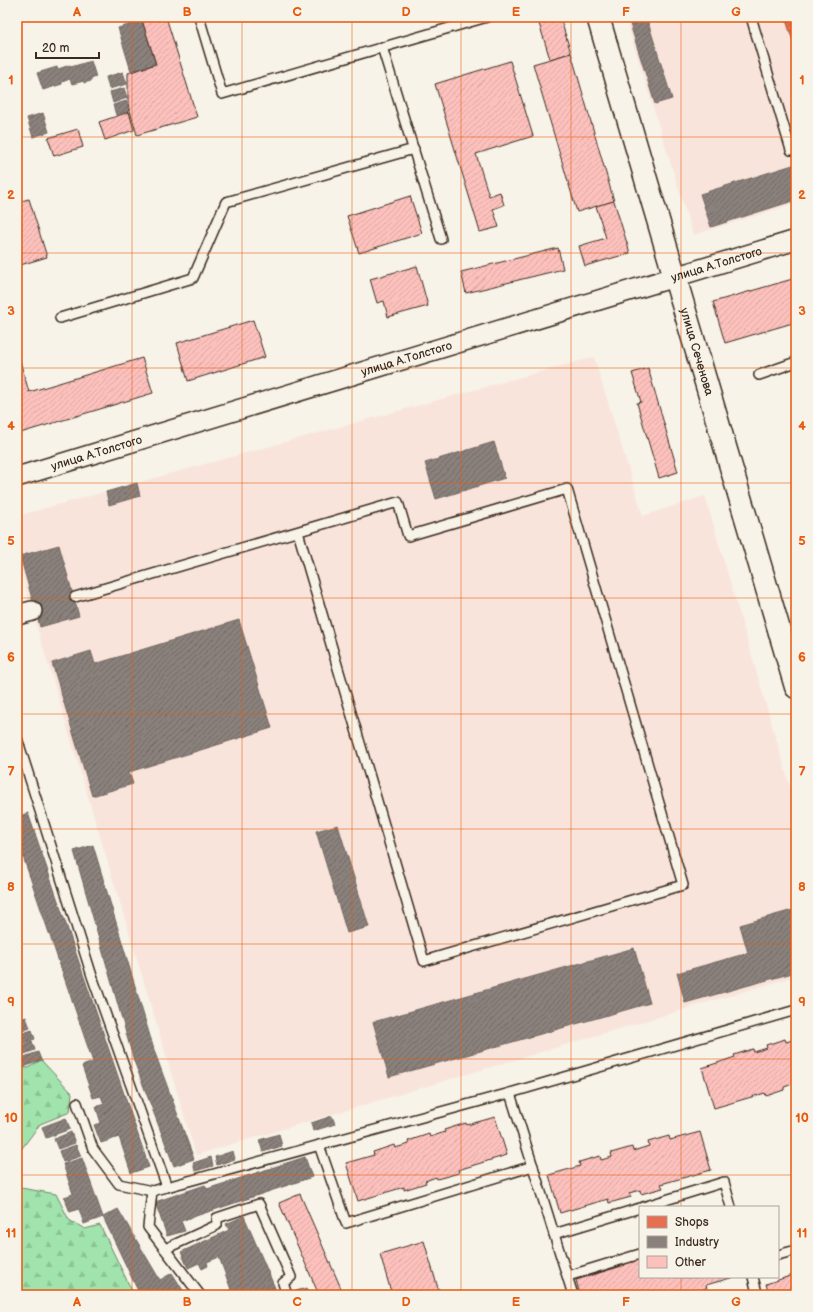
<svg xmlns="http://www.w3.org/2000/svg" width="813" height="1312" font-family="'Balsamiq Sans',sans-serif">
	<defs>
		<pattern id="forest-firs" width="22" height="20" patternUnits="userSpaceOnUse"><rect width="22" height="20" fill="#a0e3ad"/><path d="M5 1l3.5 6h-7zM16 11l3.5 6h-7z" fill="#8bc394"/></pattern>
		<pattern id="shops-hatch" width="6" height="6" patternUnits="userSpaceOnUse"><rect width="6" height="6" fill="#e76f51"/><path d="M-1 1l2-2M0 6l6-6M5 7l2-2" fill="none" stroke="#bc5b43"/></pattern>
		<pattern id="industry-hatch" width="6" height="6" patternUnits="userSpaceOnUse"><rect width="6" height="6" fill="#8a817c"/><path d="M-1 1l2-2M0 6l6-6M5 7l2-2" fill="none" stroke="#726a65"/></pattern>
		<pattern id="building-hatch" width="6" height="6" patternUnits="userSpaceOnUse"><rect width="6" height="6" fill="#fdc1bd"/><path d="M-1 1l2-2M0 6l6-6M5 7l2-2" fill="none" stroke="#daa6a2"/></pattern>
	</defs>
	<rect width="100%" height="100%" fill="#f7f3e8"/>
	<filter id="ink" filterUnits="userSpaceOnUse"><feTurbulence type="fractalNoise" baseFrequency=".025" numOctaves="2"/><feDisplacementMap in="SourceGraphic" scale="8" xChannelSelector="R" yChannelSelector="G"/><feConvolveMatrix kernelMatrix="1 2 1 2 8 2 1 2 1" color-interpolation-filters="sRGB"/></filter>
	<g filter="url(#ink)">
		<g fill="#f9e4db">
			<polygon points="625,17 796,17 796,203 693,235"/>
			<polygon points="594,357 643,516 705,496 796,807 796,976 196,1155 32,611 17,558 17,516"/>
		</g>
		<g fill="url(#forest-firs)" stroke="#6e8666">
			<polygon points="41,1060 72,1093 70,1112 40,1124 17,1155 17,1065 18,1067 28,1068"/>
			<polygon points="17,1182 21,1188 56,1194 69,1220 85,1229 100,1225 134,1295 17,1295"/>
		</g>
		<polygon fill="url(#shops-hatch)" stroke="#b35a42" points="785,17 796,17 796,51"/>
		<g fill="url(#industry-hatch)" stroke="#726760">
			<polygon points="647,19 672,99 655,104 630,24"/>
			<polygon points="142,21 156,64 131,71 118,28"/>
			<polygon points="91,61 96,77 91,79 91,81 84,83 84,81 72,84 70,79 62,82 62,84 43,90 37,73 57,67 58,69 70,65 71,67"/>
			<polygon points="123,72 127,84 109,89 106,77"/>
			<polygon points="124,88 127,98 113,103 110,92"/>
			<polygon points="126,101 129,111 116,115 113,105"/>
			<polygon points="43,113 49,132 33,137 27,118"/>
			<polygon points="796,164 796,200 711,227 700,194"/>
			<polygon points="494,442 505,478 436,499 425,463"/>
			<polygon points="137,483 140,496 109,505 106,492"/>
			<polygon points="59,545 79,616 40,627 20,556"/>
			<polygon points="239,620 272,728 129,772 133,784 92,796 52,663 91,651 95,664"/>
			<polygon points="28,813 149,1167 131,1173 119,1137 101,1143 94,1125 101,1123 96,1107 104,1104 101,1096 93,1098 82,1066 93,1062 17,839 17,817"/>
			<polygon points="338,825 369,927 347,933 316,831"/>
			<polygon points="93,845 155,1053 194,1159 174,1166 134,1061 74,851"/>
			<polygon points="796,909 796,972 685,1003 677,973 748,953 740,925"/>
			<polygon points="634,948 650,1003 389,1077 373,1022"/>
			<polygon points="26,1017 30,1028 17,1033 17,1020"/>
			<polygon points="32,1030 35,1039 17,1045 17,1035"/>
			<polygon points="32,1041 35,1050 19,1056 17,1047"/>
			<polygon points="38,1052 41,1060 24,1067 21,1058"/>
			<polygon points="332,1116 335,1124 313,1131 311,1123"/>
			<polygon points="66,1118 70,1129 46,1138 42,1127"/>
			<polygon points="71,1132 75,1143 58,1149 54,1139"/>
			<polygon points="279,1134 282,1146 263,1152 259,1140"/>
			<polygon points="76,1145 81,1156 63,1162 59,1151"/>
			<polygon points="233,1151 235,1159 217,1165 215,1157"/>
			<polygon points="211,1157 213,1166 195,1171 193,1163"/>
			<polygon points="305,1157 312,1177 181,1221 185,1231 167,1236 155,1202 205,1185 207,1189"/>
			<polygon points="82,1158 103,1217 84,1224 79,1209 70,1212 64,1197 73,1194 63,1164"/>
			<polygon points="118,1209 160,1280 172,1273 186,1295 150,1295 147,1288 139,1293 103,1217"/>
			<polygon points="244,1216 278,1295 233,1295 219,1257 207,1262 208,1266 202,1269 199,1263 188,1268 181,1252 229,1230 226,1224"/>
			<polygon points="307,1288 309,1295 293,1295 292,1292"/>
		</g>
		<g fill="url(#building-hatch)" stroke="#3b2a1e">
			<polygon points="141,17 166,17 197,117 137,135 128,104 128,73 156,64"/>
			<polygon points="537,17 560,17 571,53 550,59"/>
			<polygon points="571,53 614,201 577,212 533,64"/>
			<polygon points="510,61 533,136 476,154 489,196 500,192 504,205 493,209 499,227 480,232 435,84"/>
			<polygon points="129,112 134,130 105,140 99,122"/>
			<polygon points="78,129 83,147 54,156 48,138"/>
			<polygon points="410,196 422,233 359,253 347,216"/>
			<polygon points="29,199 47,257 17,266 17,202"/>
			<polygon points="614,201 630,253 585,266 579,246 606,238 596,206"/>
			<polygon points="558,248 563,269 466,293 461,272"/>
			<polygon points="417,266 428,306 388,317 384,301 377,303 370,279"/>
			<polygon points="796,278 796,322 725,343 713,302"/>
			<polygon points="253,320 265,357 188,381 177,343"/>
			<polygon points="17,351 29,392 142,358 153,393 17,434"/>
			<polygon points="648,368 678,472 659,478 637,403 641,402 632,373"/>
			<polygon points="785,1039 786,1042 796,1039 796,1083 784,1087 784,1090 766,1096 765,1093 714,1108 702,1068 735,1057 734,1055 753,1049 754,1052 767,1048 766,1045"/>
			<polygon points="495,1117 507,1155 458,1170 459,1173 437,1179 436,1177 425,1181 426,1183 404,1190 404,1187 358,1201 346,1163 374,1155 373,1152 394,1145 395,1148 409,1144 408,1141 429,1134 430,1137 445,1132 444,1130 466,1123 467,1125"/>
			<polygon points="700,1132 711,1170 661,1184 663,1188 641,1194 640,1190 629,1193 631,1197 609,1203 608,1199 560,1213 549,1175 580,1166 579,1162 600,1156 601,1160 612,1157 611,1153 632,1147 633,1151 649,1146 648,1142 669,1136 670,1140"/>
			<polygon points="300,1194 344,1295 319,1295 279,1203"/>
			<polygon points="424,1241 440,1295 392,1295 380,1254"/>
			<polygon points="640,1258 640,1277 734,1277 706,1285 707,1288 686,1295 685,1291 674,1295 580,1295 576,1280 625,1265 624,1262"/>
			<polygon points="796,1274 796,1295 769,1295 766,1284"/>
		</g>
		<g fill="none" stroke-linecap="round" stroke-linejoin="round">
			<g stroke="#3b2a1e" stroke-width="12">
				<g id="service">
					<polyline points="199,17 222,94 487,17"/>
					<polyline points="751,17 791,150 796,149"/>
					<polyline points="382,47 441,239"/>
					<polyline points="60,318 193,278 226,202 414,149"/>
					<polyline points="759,375 796,362"/>
					<polyline points="75,597 398,502 408,536 567,489 683,885 424,961 298,532"/>
					<polyline points="17,738 92,976 167,1187"/>
					<polyline points="510,1093 573,1295"/>
					<polyline points="77,1103 93,1149 119,1184 152,1191"/>
					<polyline points="319,1145 346,1223 533,1166"/>
					<polyline points="643,1207 724,1182 731,1207"/>
					<polyline points="554,1234 640,1208"/>
					<polyline points="165,1249 217,1225 217,1218 259,1204 291,1277 283,1283 287,1295"/>
					<polyline points="778,1255 796,1250"/>
					<polyline points="568,1276 640,1254"/>
					<polyline points="753,1277 757,1293 755,1295"/>
					<polyline points="200,1295 148,1227 152,1191 510,1093 796,1010"/>
				</g>
			</g>
			<g stroke="#3b2a1e" stroke-width="22">
				<g id="minor">
					<path id="s1" d="M17 477 796 240"/>
					<polyline points="17,615 32,611"/>
				</g>
			</g>
			<g stroke="#3b2a1e" stroke-width="25">
				<g id="secondary">
					<path id="s2" d="M598 17 796 687"/>
				</g>
			</g>
			<use href="#service" stroke="#f7f3e8" stroke-width="9"/>
			<use href="#minor" stroke="#f7f3e8" stroke-width="19"/>
			<use href="#secondary" stroke="#f7f3e8" stroke-width="22"/>
		</g>
	</g>
	<path fill="none" stroke="#e8590c" stroke-width="1" stroke-opacity="0.55" d="M132 17V1295M242 17V1295M352 17V1295M461 17V1295M571 17V1295M681 17V1207M17 137H796M17 253H796M17 368H796M17 483H796M17 598H796M17 714H796M17 829H796M17 944H796M17 1059H796M17 1175H796M681 1277V1295"/>
	<g text-anchor="middle" stroke-width="4" stroke-linejoin="round" paint-order="stroke">
		<g font-size="12" fill="#3b2a1e" stroke="#f7f3e8">
			<text dy="4" stroke="none"><textPath href="#s1" startOffset="731">улица А.Толстого</textPath></text>
			<text dy="4" stroke="none"><textPath href="#s2" startOffset="349">улица Сеченова</textPath></text>
			<text dy="4" stroke="none"><textPath href="#s1" startOffset="407">улица А.Толстого</textPath></text>
			<text dy="4" stroke="none"><textPath href="#s1" startOffset="83">улица А.Толстого</textPath></text>
		</g>
	</g>
	<rect width="813" height="1312" fill="none" stroke="#f7f3e8" stroke-width="44"/>
	<rect x="639" y="1206" width="140" height="72" fill="#f7f3e8" stroke="#aca397"/>
	<rect x="647" y="1216" width="20" height="12" fill="#e76f51" stroke="#aca397"/>
	<text x="675" y="1226" font-size="12" fill="#3b2a1e">Shops</text>
	<rect x="647" y="1236" width="20" height="12" fill="#8a817c" stroke="#aca397"/>
	<text x="675" y="1246" font-size="12" fill="#3b2a1e">Industry</text>
	<rect x="647" y="1256" width="20" height="12" fill="#fdc1bd" stroke="#aca397"/>
	<text x="675" y="1266" font-size="12" fill="#3b2a1e">Other</text>
	<path d="M36 52v6h63v-6" fill="none" stroke="#3b2a1e" stroke-width="2"/>
	<text x="42" y="52" font-size="12" fill="#3b2a1e" stroke="#f7f3e8" stroke-width="3" paint-order="stroke">20 m</text>
	<rect x="22" y="22" width="769" height="1268" fill="none" stroke="#e8590c" stroke-width="1.5"/>
	<g font-size="13" text-anchor="middle" font-weight="bold" fill="#e8590c">
		<text x="77" y="16">A</text>
		<text x="187" y="16">B</text>
		<text x="297" y="16">C</text>
		<text x="406" y="16">D</text>
		<text x="516" y="16">E</text>
		<text x="626" y="16">F</text>
		<text x="736" y="16">G</text>
		<text x="11" y="84">1</text>
		<text x="802" y="84">1</text>
		<text x="11" y="199">2</text>
		<text x="802" y="199">2</text>
		<text x="11" y="315">3</text>
		<text x="802" y="315">3</text>
		<text x="11" y="430">4</text>
		<text x="802" y="430">4</text>
		<text x="11" y="545">5</text>
		<text x="802" y="545">5</text>
		<text x="11" y="661">6</text>
		<text x="802" y="661">6</text>
		<text x="11" y="776">7</text>
		<text x="802" y="776">7</text>
		<text x="11" y="891">8</text>
		<text x="802" y="891">8</text>
		<text x="11" y="1006">9</text>
		<text x="802" y="1006">9</text>
		<text x="11" y="1122">10</text>
		<text x="802" y="1122">10</text>
		<text x="11" y="1237">11</text>
		<text x="802" y="1237">11</text>
		<text x="77" y="1306">A</text>
		<text x="187" y="1306">B</text>
		<text x="297" y="1306">C</text>
		<text x="406" y="1306">D</text>
		<text x="516" y="1306">E</text>
		<text x="626" y="1306">F</text>
		<text x="736" y="1306">G</text>
	</g>
</svg>
